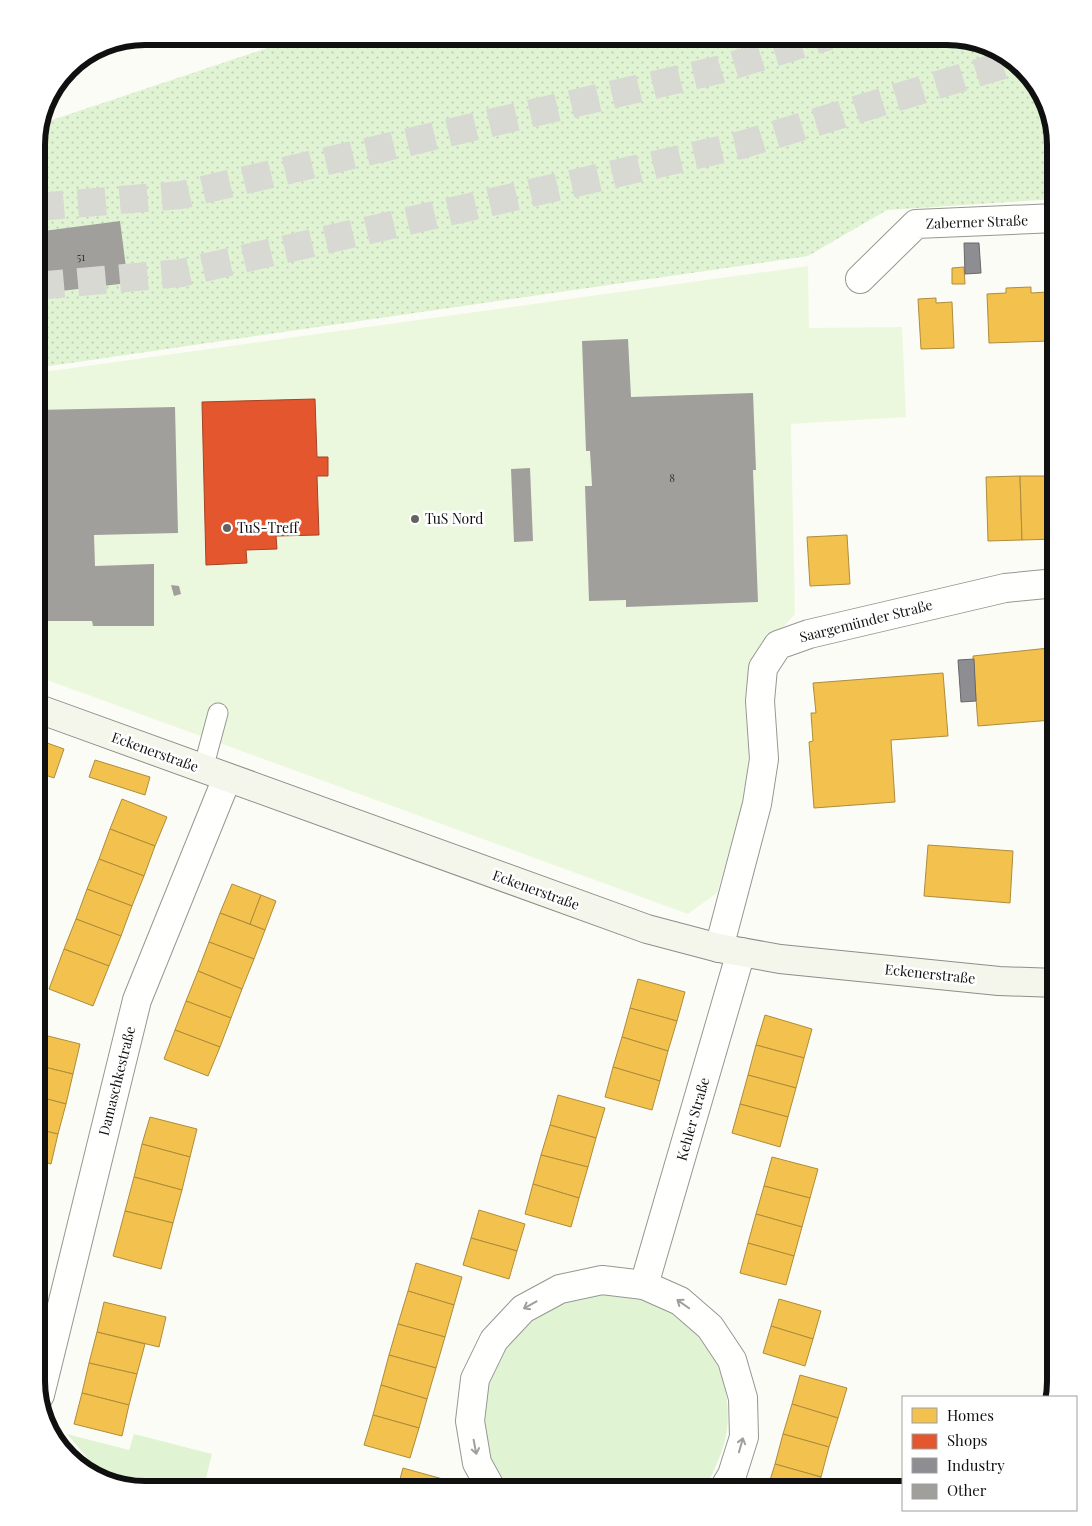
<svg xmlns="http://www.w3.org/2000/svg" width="1092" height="1526" font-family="'Playfair Display',serif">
	<defs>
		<pattern id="grass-dots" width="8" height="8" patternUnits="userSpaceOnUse" patternTransform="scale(1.25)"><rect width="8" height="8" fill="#e0f4d4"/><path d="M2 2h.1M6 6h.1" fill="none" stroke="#bfd0b5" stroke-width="1.8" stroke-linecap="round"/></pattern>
	</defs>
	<rect width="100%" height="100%" fill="#fcfcf6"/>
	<polygon fill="url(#grass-dots)" points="303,36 954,36 1002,51 1041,90 1056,145 1056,199 887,210 808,256 36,368 37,138 40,124"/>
	<g fill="#e0f4d4">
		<path d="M606 1292C632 1296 656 1300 678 1316 724 1349 741 1413 717 1463 713 1473 709 1482 702 1490H510L491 1458 484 1419 489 1380 506 1345 533 1317 567 1298Z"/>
		<polygon points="67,1434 129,1450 134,1434 212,1454 203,1490 138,1490 106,1480"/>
	</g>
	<polygon fill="#ecf8de" points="808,266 809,328 902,327 906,417 791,424 795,614 752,662 745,700 749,755 743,803 717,893 688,914 36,676 36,373"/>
	<g fill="#f2c14e" stroke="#ae8c3b">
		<polygon points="964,267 965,284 952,284 952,268"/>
		<polygon points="1031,287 1031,293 1048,292 1050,341 989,343 987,294 1006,293 1006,288"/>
		<polygon points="936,298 936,303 952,302 954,348 921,349 918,299"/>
		<polygon points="1020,476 1022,540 988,541 986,477"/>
		<polygon points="1020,476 1054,476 1056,539 1022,540"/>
		<polygon points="847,535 850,584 810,586 807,537"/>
		<polygon points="1049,648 1056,648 1056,714 1052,714"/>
		<polygon points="1049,648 1052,720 978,726 973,656"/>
		<polygon points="943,673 948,736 891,740 895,802 814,808 809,742 813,741 811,713 816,713 813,683"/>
		<polygon points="36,739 64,749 54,778 36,772"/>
		<polygon points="95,760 150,777 145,795 89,777"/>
		<polygon points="36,772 41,774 36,788"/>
		<polygon points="122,799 167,817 155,846 110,829"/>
		<polygon points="110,829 155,846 144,876 99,859"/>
		<polygon points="928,845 1013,851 1010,903 924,896"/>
		<polygon points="99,859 144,876 132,906 87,889"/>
		<polygon points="232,884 261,895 250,924 220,913"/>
		<polygon points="87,889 132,906 121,936 76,919"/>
		<polygon points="261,895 276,901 265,930 250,924"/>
		<polygon points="220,913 265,930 254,959 209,942"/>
		<polygon points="76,919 121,936 109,966 64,949"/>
		<polygon points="209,942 254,959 242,989 198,971"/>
		<polygon points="64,949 109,966 93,1006 49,989"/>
		<polygon points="198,971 242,989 231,1018 186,1001"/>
		<polygon points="638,979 685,992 677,1021 630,1008"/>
		<polygon points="186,1001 231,1018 220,1047 175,1030"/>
		<polygon points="630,1008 677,1021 668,1051 622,1037"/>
		<polygon points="765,1015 812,1029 804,1058 756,1045"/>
		<polygon points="175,1030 220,1047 208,1076 164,1059"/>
		<polygon points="36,1033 80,1044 73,1074 36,1065"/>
		<polygon points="622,1037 668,1051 660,1081 613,1067"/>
		<polygon points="756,1045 804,1058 796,1088 748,1075"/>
		<polygon points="36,1065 73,1074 66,1104 36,1096"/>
		<polygon points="613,1067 660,1081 652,1110 605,1097"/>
		<polygon points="748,1075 796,1088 788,1117 740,1104"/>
		<polygon points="558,1095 605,1108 596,1138 550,1125"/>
		<polygon points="36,1096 66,1104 58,1134 36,1129"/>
		<polygon points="740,1104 788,1117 780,1147 732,1133"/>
		<polygon points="150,1117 197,1129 190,1157 142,1144"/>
		<polygon points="550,1125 596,1138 588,1167 541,1155"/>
		<polygon points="36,1129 58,1134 51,1164 36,1160"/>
		<polygon points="142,1144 190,1157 182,1190 134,1177"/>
		<polygon points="541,1155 588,1167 579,1198 533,1184"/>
		<polygon points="772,1157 818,1169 810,1198 764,1186"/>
		<polygon points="134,1177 182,1190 173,1223 125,1211"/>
		<polygon points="533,1184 579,1198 571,1227 525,1214"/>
		<polygon points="764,1186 810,1198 802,1227 756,1214"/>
		<polygon points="479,1210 525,1224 517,1251 471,1238"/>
		<polygon points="125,1211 173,1223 161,1269 113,1256"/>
		<polygon points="756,1214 802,1227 794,1256 748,1243"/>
		<polygon points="471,1238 517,1251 509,1279 463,1265"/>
		<polygon points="748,1243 794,1256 786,1285 740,1273"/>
		<polygon points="416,1263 462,1277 454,1305 408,1291"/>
		<polygon points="408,1291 454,1305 445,1337 398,1324"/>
		<polygon points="779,1299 821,1311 813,1339 771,1326"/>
		<polygon points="104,1302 166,1317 159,1347 97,1332"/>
		<polygon points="398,1324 445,1337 436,1368 389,1355"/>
		<polygon points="771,1326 813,1339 805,1366 763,1353"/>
		<polygon points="97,1332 145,1344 137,1374 89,1363"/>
		<polygon points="389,1355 436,1368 427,1399 381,1385"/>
		<polygon points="89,1363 137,1374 129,1405 82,1393"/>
		<polygon points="800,1375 847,1388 838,1418 792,1404"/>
		<polygon points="381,1385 427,1399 419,1428 373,1415"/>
		<polygon points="82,1393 129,1405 122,1436 74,1424"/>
		<polygon points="792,1404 838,1418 829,1447 783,1434"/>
		<polygon points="373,1415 419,1428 410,1458 364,1445"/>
		<polygon points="783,1434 829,1447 821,1477 775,1464"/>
		<polygon points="775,1464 821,1477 817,1490 767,1490"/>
		<polygon points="403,1468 450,1481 448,1490 397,1490"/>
	</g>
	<polygon fill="#e4572e" stroke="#a44225" points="315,399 317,457 328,457 328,476 317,476 319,535 276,536 277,549 246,550 247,563 206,565 202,402"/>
	<g fill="#8d8d92" stroke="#68686b">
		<polygon points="964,243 979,243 981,273 965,274"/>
		<polygon points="974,659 976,701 961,702 958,660"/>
	</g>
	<g fill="#a09f9b">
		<polygon points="120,221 128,283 36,294 36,232"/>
		<polygon points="628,339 631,397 753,393 756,470 753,470 758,602 626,607 626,600 589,601 585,486 592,486 590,451 586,451 582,341"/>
		<polygon points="175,407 178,533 94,535 95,566 154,564 154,626 93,626 92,621 41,621 40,615 36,615 36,567 44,567 43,536 36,536 36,410"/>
		<polygon points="530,468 533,541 514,542 511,469"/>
		<polygon points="171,585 179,586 181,594 174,596"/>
	</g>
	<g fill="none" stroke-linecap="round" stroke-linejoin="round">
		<g stroke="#d9d9d4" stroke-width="28" stroke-dasharray="28 14" stroke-linecap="butt">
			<polyline points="36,207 181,195 718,70 829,36"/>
			<polyline points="36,286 181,273 741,145 1013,62"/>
		</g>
		<g stroke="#969694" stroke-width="21">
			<polyline id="lane" points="203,769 218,713"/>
		</g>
		<g stroke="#969694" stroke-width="30">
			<g id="street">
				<polyline points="860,279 916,224 1056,218"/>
				<polyline points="719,948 757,804 764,759 760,701 763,668 778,645 809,634 1005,588 1056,583"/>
				<polyline points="644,1285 741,952"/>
				<polyline points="40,1395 137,1000 227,778"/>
				<polyline points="492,1490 477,1463 470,1421 475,1379 494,1340 523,1309 560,1289 602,1280 644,1285 680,1301 710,1327 732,1360 743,1398 744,1437 732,1475 723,1490"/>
			</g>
		</g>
		<g stroke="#8d8d8a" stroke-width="30">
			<polyline id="secondary" points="36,708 647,929 719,948 780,959 999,981 1056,983"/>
		</g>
		<use href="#lane" stroke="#fffffe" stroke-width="19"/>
		<use href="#street" stroke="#fffffe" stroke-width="28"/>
		<use href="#secondary" stroke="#f5f6eb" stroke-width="28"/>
	</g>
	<defs><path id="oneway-shaft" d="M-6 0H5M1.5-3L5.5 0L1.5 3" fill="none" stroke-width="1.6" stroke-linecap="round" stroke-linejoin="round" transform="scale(1.25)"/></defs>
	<g stroke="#9f9f9f">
		<use href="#oneway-shaft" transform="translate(683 1304) rotate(-145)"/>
		<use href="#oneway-shaft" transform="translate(530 1305) rotate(151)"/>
		<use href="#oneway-shaft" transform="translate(741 1445) rotate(-74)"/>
		<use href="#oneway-shaft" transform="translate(475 1447) rotate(79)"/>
	</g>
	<g fill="#636360" stroke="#fff" stroke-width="2">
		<circle cx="415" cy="519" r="5"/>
		<circle cx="227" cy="528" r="5"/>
	</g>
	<g text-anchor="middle" stroke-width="5" stroke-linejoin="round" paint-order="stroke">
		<g font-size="11" fill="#343433">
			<text x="81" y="261">51</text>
			<text x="672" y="482">8</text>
		</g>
		<g font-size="14" fill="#101010" stroke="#fff">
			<text transform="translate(977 222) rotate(-2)" y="5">Zaberner Straße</text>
			<text transform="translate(866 621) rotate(-14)" y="5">Saargemünder Straße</text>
			<text transform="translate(155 752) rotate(20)" y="5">Eckenerstraße</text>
			<text transform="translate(536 890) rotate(20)" y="5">Eckenerstraße</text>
			<text transform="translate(930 974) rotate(6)" y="5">Eckenerstraße</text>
			<text transform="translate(117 1081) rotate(-76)" y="5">Damaschkestraße</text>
			<text transform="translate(693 1119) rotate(-74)" y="5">Kehler Straße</text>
		</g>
		<g font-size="14" fill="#101010" stroke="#fff" text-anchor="start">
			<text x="425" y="524">TuS Nord</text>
			<text x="237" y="533">TuS-Treff</text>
		</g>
	</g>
	<path d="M0 0H1092V1526H0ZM145 45H947A100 100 0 0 1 1047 145V1381A100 100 0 0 1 947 1481H145A100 100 0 0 1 45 1381V145A100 100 0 0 1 145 45Z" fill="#fff" fill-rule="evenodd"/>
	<path fill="none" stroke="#101010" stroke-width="6" d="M145 45H947A100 100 0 0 1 1047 145V1381A100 100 0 0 1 947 1481H145A100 100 0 0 1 45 1381V145A100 100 0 0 1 145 45Z"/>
	<rect x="902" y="1396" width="175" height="115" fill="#ffffff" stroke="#9f9f9f"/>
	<rect x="912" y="1408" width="25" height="15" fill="#f2c14e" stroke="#9f9f9f"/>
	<text x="947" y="1421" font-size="15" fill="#101010">Homes</text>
	<rect x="912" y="1434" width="25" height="15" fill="#e4572e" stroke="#9f9f9f"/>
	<text x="947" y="1446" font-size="15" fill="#101010">Shops</text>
	<rect x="912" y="1458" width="25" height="15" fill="#8d8d92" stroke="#9f9f9f"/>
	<text x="947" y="1471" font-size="15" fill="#101010">Industry</text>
	<rect x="912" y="1484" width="25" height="15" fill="#a09f9b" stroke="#9f9f9f"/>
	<text x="947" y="1496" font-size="15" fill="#101010">Other</text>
</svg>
